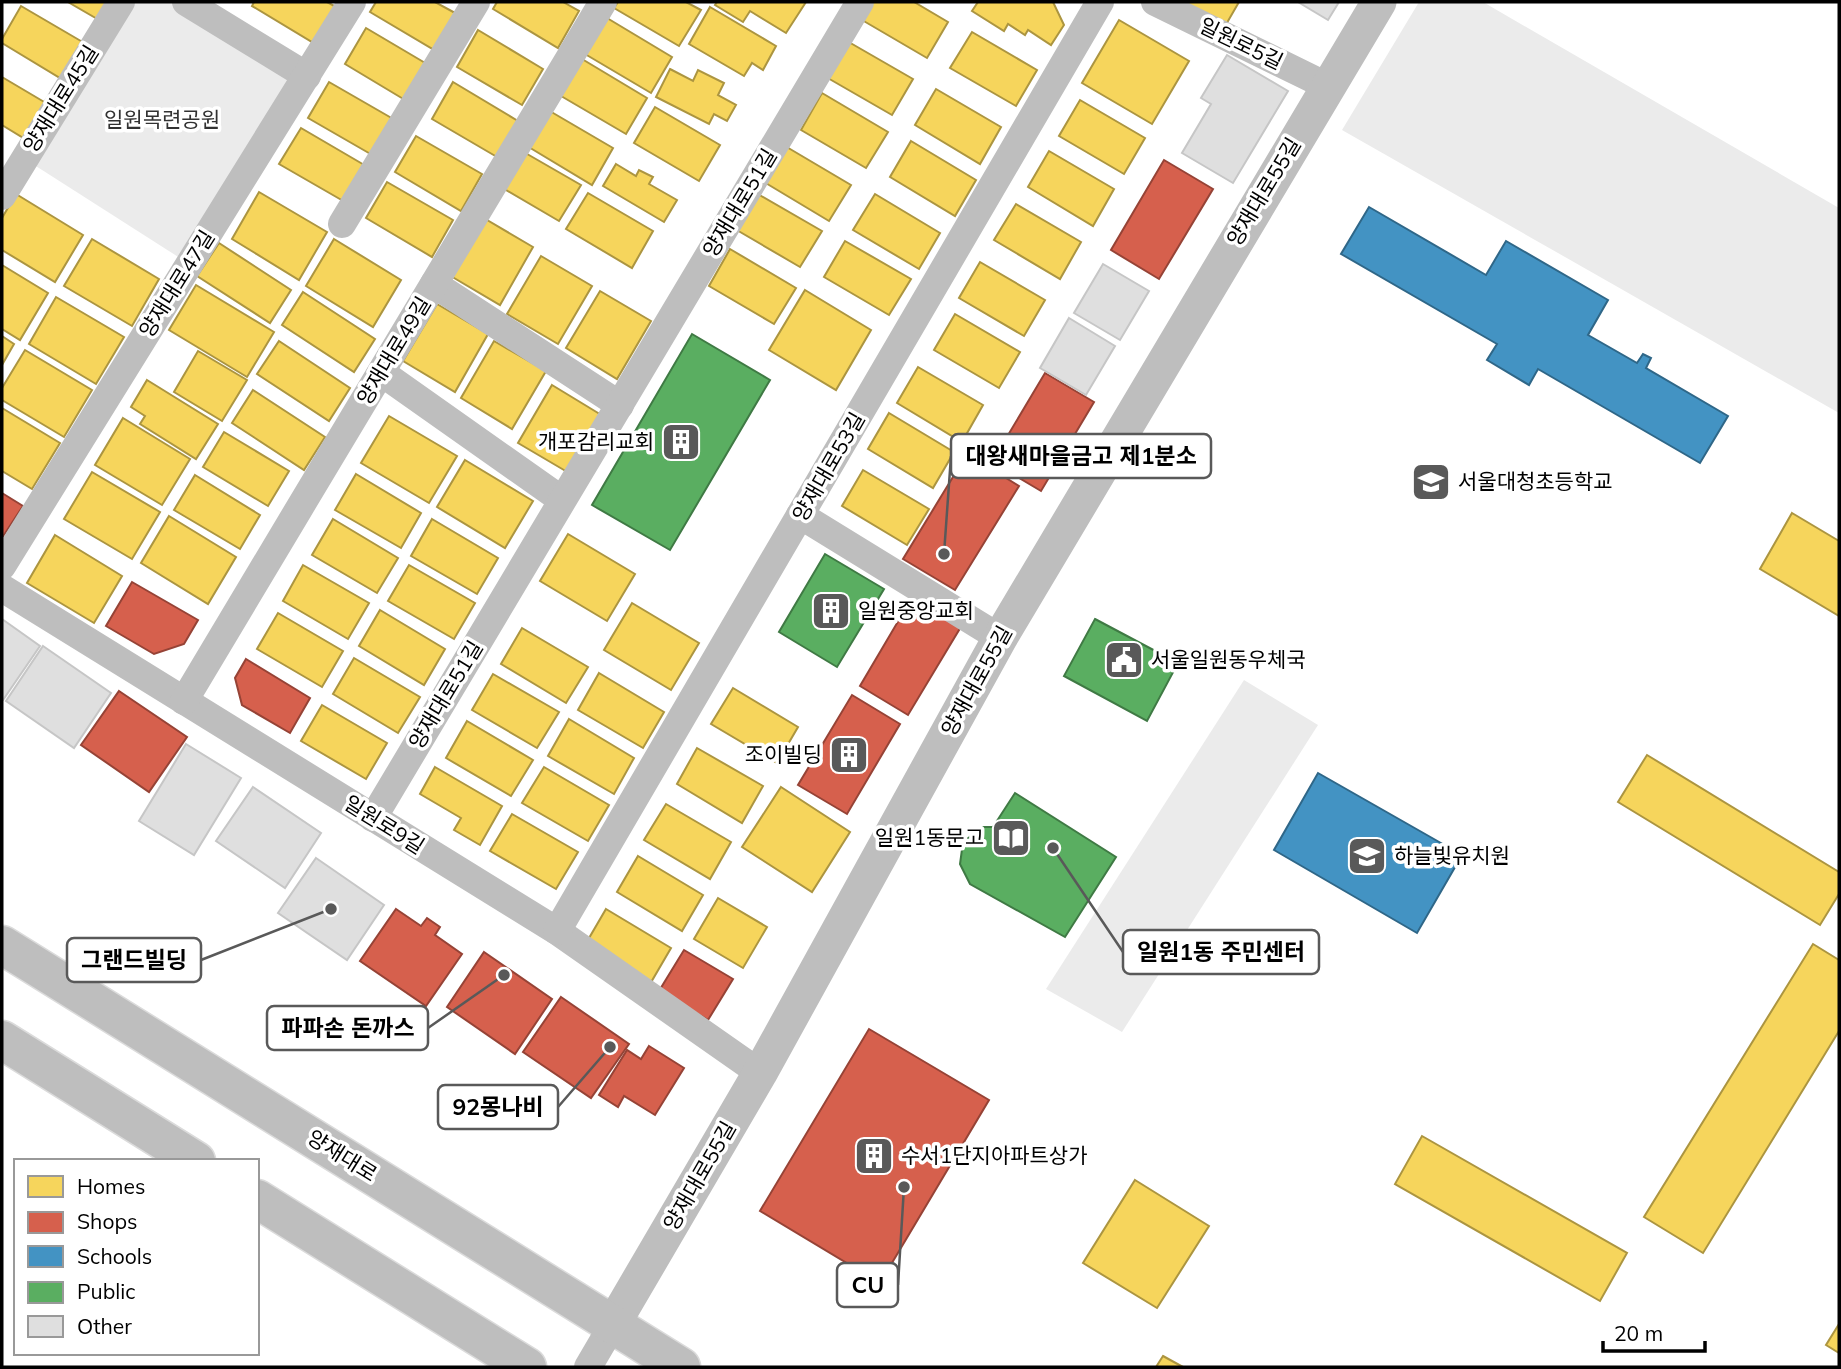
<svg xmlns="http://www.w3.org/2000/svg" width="1841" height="1369" font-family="Mulish,'Noto Sans KR',sans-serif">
	<rect width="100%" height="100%" fill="#fff"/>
	<g fill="#ebebeb">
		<polygon points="128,2 173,2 296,79 183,260 28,161"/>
		<polygon points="1419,2 1483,2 1839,208 1839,413 1342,130"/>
		<polygon points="1244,680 1318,725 1122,1032 1046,989"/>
	</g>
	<g fill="#f6d55c" stroke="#ac9540" stroke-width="2">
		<polygon points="68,2 110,2 99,20"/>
		<polygon points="254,2 327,2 338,8 317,45 252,6"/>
		<polygon points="376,2 435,2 457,14 436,51 370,12"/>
		<polygon points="497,2 563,2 579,11 558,48 493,9"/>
		<polygon points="618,2 686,2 701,10 679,46 614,8"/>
		<polygon points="717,2 806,2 786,33 750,11 743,22 715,5"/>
		<polygon points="872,2 914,2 948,22 927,58 862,20"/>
		<polygon points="978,2 1053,2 1064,25 1051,45 1028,30 1025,35 1008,24 1004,31 972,11"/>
		<polygon points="1177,2 1239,2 1224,28"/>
		<polygon points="21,6 86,44 65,81 2,43 2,39"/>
		<polygon points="710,7 776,46 763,70 752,63 744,76 689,44"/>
		<polygon points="607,18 672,57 651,93 585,54"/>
		<polygon points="1119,20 1189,61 1152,124 1082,83"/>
		<polygon points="366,28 432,67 410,103 345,64"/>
		<polygon points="478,30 543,69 522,105 457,67"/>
		<polygon points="972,32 1037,70 1016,106 950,68"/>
		<polygon points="847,41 913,79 892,115 826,77"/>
		<polygon points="582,59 647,98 626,134 561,96"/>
		<polygon points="670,69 693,81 698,70 724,83 718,95 736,105 727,121 714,114 709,124 656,97"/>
		<polygon points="2,77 51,106 30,142 2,125"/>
		<polygon points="329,82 395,120 374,156 308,118"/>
		<polygon points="453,82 518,121 497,157 432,119"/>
		<polygon points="936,89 1001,127 980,164 915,125"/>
		<polygon points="822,93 888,132 866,168 801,130"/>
		<polygon points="1080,100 1145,138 1124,174 1059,136"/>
		<polygon points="655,107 720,145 699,181 634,143"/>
		<polygon points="548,110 613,148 592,185 527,146"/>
		<polygon points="301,128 366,166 345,202 279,164"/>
		<polygon points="416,136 482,174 461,211 395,172"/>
		<polygon points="911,141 976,180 955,216 890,177"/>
		<polygon points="785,146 851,185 829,221 764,182"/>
		<polygon points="515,147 581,185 559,221 494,183"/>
		<polygon points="1049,151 1114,189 1093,226 1028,187"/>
		<polygon points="616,164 636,176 639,170 653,177 649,184 677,200 664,222 603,186"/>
		<polygon points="387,182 453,220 432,257 366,218"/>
		<polygon points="259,192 327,232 299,280 232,239"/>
		<polygon points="588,193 653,231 632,268 566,229"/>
		<polygon points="756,193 822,231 800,267 735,229"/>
		<polygon points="16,194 83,235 55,282 2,250 2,218"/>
		<polygon points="875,194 940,233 919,269 853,230"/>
		<polygon points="1016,204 1081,242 1060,279 994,240"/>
		<polygon points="482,217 533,247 500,305 449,275"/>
		<polygon points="92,239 159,279 132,326 64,286"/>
		<polygon points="334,239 401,280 373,327 306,286"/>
		<polygon points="845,241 911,279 889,315 824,277"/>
		<polygon points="219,243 291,290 270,323 197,276"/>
		<polygon points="730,249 796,288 774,324 709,286"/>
		<polygon points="541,256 592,286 558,344 507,314"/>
		<polygon points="980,262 1045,300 1024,336 959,298"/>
		<polygon points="2,265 48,293 20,340 2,329"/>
		<polygon points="196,285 274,332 247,377 169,330"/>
		<polygon points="805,290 871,330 836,390 769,350"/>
		<polygon points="600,291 651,321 617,379 566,348"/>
		<polygon points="303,292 375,339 354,372 282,325"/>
		<polygon points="56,297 124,337 96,384 29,344"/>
		<polygon points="437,304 488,334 455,392 403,361"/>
		<polygon points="955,314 1020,352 999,388 934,350"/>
		<polygon points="2,336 14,344 2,365"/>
		<polygon points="279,341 350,388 329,421 257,374"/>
		<polygon points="494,341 546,371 512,429 461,398"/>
		<polygon points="25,350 92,390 64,437 2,400 2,388"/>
		<polygon points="198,351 247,380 222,421 174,392"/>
		<polygon points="918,367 983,405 962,442 897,403"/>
		<polygon points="147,380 218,424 196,459 140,424 145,416 131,407"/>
		<polygon points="552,385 603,416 569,473 518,443"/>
		<polygon points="253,390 325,437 304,470 232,423"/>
		<polygon points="2,408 60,443 32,489 2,471"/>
		<polygon points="889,413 954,452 933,488 868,449"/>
		<polygon points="389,416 457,456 429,503 361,463"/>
		<polygon points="123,418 190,459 162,505 95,465"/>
		<polygon points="224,432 289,471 268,506 203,467"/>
		<polygon points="465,460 533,501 505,548 437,507"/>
		<polygon points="863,470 929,509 907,545 842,506"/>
		<polygon points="92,472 160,512 132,559 64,519"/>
		<polygon points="356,474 421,513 401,548 335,510"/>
		<polygon points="195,475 260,515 240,549 174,510"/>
		<polygon points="1792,513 1839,541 1839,616 1760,569"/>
		<polygon points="169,516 236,557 208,604 141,563"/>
		<polygon points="333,519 398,558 377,593 312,555"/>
		<polygon points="432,519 498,558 477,594 411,556"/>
		<polygon points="568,534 635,574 607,621 540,581"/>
		<polygon points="55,535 122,576 94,623 27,583"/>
		<polygon points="303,565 369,603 348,639 283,601"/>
		<polygon points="409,565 475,603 454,639 388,601"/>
		<polygon points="632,603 699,643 671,690 604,650"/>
		<polygon points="380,610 445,649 424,685 359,646"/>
		<polygon points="278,613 343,651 322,687 257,649"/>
		<polygon points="522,628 588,667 566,703 501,664"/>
		<polygon points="354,658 420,697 398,733 333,694"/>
		<polygon points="599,673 664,712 643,748 578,710"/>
		<polygon points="493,674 559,712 537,748 472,710"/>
		<polygon points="733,688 798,727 777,763 711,724"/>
		<polygon points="322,705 387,743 366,779 301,741"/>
		<polygon points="569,719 634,758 614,794 548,756"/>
		<polygon points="467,721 533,760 511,796 446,758"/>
		<polygon points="697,748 763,786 742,823 677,784"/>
		<polygon points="1647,755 1839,872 1839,894 1820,925 1618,802"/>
		<polygon points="435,767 502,806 480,845 454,830 461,818 420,794"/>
		<polygon points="544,767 609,805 588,841 522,803"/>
		<polygon points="781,787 850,832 812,892 742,847"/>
		<polygon points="666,804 731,842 710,879 644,840"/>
		<polygon points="512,814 578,852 556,889 490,851"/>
		<polygon points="638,856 703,895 682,931 617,892"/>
		<polygon points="718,898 767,927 743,968 694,939"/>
		<polygon points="606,909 671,948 650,984 585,945"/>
		<polygon points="1813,944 1839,960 1839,1031 1703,1253 1644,1217"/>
		<polygon points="1422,1136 1627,1253 1600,1301 1395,1184"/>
		<polygon points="1135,1180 1209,1226 1157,1308 1083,1263"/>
		<polygon points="1839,1324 1839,1353 1826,1345"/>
		<polygon points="1163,1356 1183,1367 1156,1367"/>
	</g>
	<g fill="#d6604d" stroke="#964336" stroke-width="2">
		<polygon points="1164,160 1213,189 1159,279 1111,250"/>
		<polygon points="1045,373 1094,402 1041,491 992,462"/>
		<polygon points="967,454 1019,486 955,590 903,559"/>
		<polygon points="2,493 23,506 2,538"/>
		<polygon points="132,582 198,620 184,644 154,654 106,626"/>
		<polygon points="913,596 962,625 908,715 860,686"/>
		<polygon points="246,659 310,698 290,733 242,705 235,678"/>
		<polygon points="119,691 187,737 149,792 81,745"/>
		<polygon points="852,695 900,724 847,814 798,785"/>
		<polygon points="396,909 421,926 427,918 440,927 435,935 462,954 426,1006 360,961"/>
		<polygon points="684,950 733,979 708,1020 659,991"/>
		<polygon points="484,952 552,999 515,1054 447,1007"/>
		<polygon points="561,997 629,1044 591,1098 523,1052"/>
		<polygon points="869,1029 989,1100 880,1283 760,1211"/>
		<polygon points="649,1046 684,1068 655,1115 624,1096 618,1107 599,1095 627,1050 641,1059"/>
	</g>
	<g fill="#4393c3" stroke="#2f6788" stroke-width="2">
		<polygon points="1369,207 1486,275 1506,241 1608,300 1588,335 1637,363 1643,354 1651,358 1646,368 1728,416 1700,463 1538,369 1529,385 1487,360 1497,344 1341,254"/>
		<polygon points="1318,773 1462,855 1417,933 1274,850"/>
	</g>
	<g fill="#5aae61" stroke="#3f7a44" stroke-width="2">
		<polygon points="692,334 770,380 670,550 592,505"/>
		<polygon points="825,554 884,589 837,667 779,632"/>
		<polygon points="1095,619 1178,663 1147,721 1064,676"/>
		<polygon points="1015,793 1116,857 1065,937 970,884 960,864 963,842 983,827 993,827"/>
	</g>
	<g fill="#dfdfdf" stroke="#c6c6c6" stroke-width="2">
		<polygon points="1298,2 1339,2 1328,20"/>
		<polygon points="1227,55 1288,91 1233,183 1182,153 1211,104 1201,98"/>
		<polygon points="1103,264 1149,291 1120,340 1074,313"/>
		<polygon points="1069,318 1115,346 1086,395 1040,368"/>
		<polygon points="2,619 40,646 3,700 2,700"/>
		<polygon points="43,646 111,693 74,748 6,701"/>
		<polygon points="186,744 241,778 194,855 139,821"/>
		<polygon points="253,787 321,833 285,888 216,841"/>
		<polygon points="316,858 384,905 347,960 278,913"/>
	</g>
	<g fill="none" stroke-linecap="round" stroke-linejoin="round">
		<g stroke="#dbdbdb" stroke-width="41">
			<g id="primary">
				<polyline points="2,945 681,1367"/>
				<polyline points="2,1040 196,1161"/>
				<polyline points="257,1199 527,1367"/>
			</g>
		</g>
		<g stroke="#bebebe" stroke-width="28">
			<polyline points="186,2 307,76"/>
			<polyline points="1155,2 1327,86"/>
			<polyline points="2,196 121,2"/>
			<polyline points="342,224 476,2"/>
			<polyline points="434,284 620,405"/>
			<polyline points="382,373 562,500"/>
			<polyline points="800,515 1000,638"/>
			<polyline points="2,566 352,2"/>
			<polyline points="2,588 557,931 760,1073"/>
			<path d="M184 701C324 468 462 233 603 2"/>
			<polyline points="373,818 860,2"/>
			<polyline points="557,931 1100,2"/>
			<polyline points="588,1367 612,1326"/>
		</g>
		<polyline stroke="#bebebe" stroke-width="35" points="612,1326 760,1073 1000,638 1379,2"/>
		<use href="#primary" stroke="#bebebe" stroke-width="38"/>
	</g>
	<defs>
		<g id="building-square" transform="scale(2.0125)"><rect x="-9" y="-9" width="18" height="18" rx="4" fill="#595959" stroke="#fff"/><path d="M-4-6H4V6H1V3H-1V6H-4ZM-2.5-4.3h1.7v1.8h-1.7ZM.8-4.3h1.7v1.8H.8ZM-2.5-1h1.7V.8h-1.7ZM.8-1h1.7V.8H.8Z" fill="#fff"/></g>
		<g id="school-square" transform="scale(2.0125)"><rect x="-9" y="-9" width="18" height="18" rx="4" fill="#595959" stroke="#fff"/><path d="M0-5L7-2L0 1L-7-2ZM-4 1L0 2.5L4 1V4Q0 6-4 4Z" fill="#fff"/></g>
		<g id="civic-square" transform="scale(2.0125)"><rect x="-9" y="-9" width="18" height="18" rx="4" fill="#595959" stroke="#fff"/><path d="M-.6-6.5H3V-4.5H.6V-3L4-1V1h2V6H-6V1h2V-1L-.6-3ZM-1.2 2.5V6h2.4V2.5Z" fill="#fff"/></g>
		<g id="library-square" transform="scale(2.0125)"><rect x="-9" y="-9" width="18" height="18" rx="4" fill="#595959" stroke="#fff"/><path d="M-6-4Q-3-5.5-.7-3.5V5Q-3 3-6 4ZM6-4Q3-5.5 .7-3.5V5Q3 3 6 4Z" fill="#fff"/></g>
	</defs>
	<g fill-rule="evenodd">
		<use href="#building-square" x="681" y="442"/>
		<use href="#school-square" x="1431" y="482"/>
		<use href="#building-square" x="831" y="611"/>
		<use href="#civic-square" x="1124" y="660"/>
		<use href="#building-square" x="849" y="755"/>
		<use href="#library-square" x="1011" y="838"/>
		<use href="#school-square" x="1367" y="856"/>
		<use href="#building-square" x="874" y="1156"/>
	</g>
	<g text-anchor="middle" stroke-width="7" stroke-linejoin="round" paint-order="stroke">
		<g font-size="21" fill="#000" stroke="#fff">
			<text transform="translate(1241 44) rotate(26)" y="7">일원로5길</text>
			<text transform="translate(61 99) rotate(-58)" y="7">양재대로45길</text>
			<text transform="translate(1264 192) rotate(-59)" y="7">양재대로55길</text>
			<text transform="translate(740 203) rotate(-59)" y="7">양재대로51길</text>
			<text transform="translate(177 284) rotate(-58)" y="7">양재대로47길</text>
			<text transform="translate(394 351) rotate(-59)" y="7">양재대로49길</text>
			<text transform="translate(829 467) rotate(-60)" y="7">양재대로53길</text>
			<text transform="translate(977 681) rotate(-61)" y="7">양재대로55길</text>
			<text transform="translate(446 695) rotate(-59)" y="7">양재대로51길</text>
			<text transform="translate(384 825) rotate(32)" y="7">일원로9길</text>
			<text transform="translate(342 1156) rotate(32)" y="7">양재대로</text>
			<text transform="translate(700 1176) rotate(-60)" y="7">양재대로55길</text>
		</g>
		<g font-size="21" fill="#323232" stroke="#fff">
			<text x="162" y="127">일원목련공원</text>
		</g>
		<g font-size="21" fill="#000" stroke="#fff" text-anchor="start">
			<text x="654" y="449" text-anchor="end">개포감리교회</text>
			<text x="1458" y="489">서울대청초등학교</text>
			<text x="858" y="618">일원중앙교회</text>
			<text x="1151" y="667">서울일원동우체국</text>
			<text x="822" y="762" text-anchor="end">조이빌딩</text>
			<text x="984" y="845" text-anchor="end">일원1동문고</text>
			<text x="1394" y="863">하늘빛유치원</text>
			<text x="901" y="1163">수서1단지아파트상가</text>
		</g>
	</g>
	<path fill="none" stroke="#595959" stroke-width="2.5" d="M944 554L951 456M1053 848L1123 952M331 909L201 960M504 975L428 1028M610 1047L558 1107M904 1187L898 1285"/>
	<g fill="#595959" stroke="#fff" stroke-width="2.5">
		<circle cx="944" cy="554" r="7"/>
		<circle cx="1053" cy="848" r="7"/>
		<circle cx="331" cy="909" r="7"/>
		<circle cx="504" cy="975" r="7"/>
		<circle cx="610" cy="1047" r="7"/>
		<circle cx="904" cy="1187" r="7"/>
	</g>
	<g fill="#fff" stroke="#595959" stroke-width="2.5">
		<rect x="951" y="434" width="260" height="44" rx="7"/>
		<rect x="1123" y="930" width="196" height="44" rx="7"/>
		<rect x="67" y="938" width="134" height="44" rx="7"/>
		<rect x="267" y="1006" width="161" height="44" rx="7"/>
		<rect x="438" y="1085" width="120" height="44" rx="7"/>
		<rect x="837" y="1263" width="61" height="44" rx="7"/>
	</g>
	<g font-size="23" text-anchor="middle" font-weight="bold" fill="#000">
		<text x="1081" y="464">대왕새마을금고 제1분소</text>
		<text x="1221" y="960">일원1동 주민센터</text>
		<text x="134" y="968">그랜드빌딩</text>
		<text x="348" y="1036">파파손 돈까스</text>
		<text x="498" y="1115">92몽나비</text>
		<text x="868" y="1293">CU</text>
	</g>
	<rect width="1841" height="1369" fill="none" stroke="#000000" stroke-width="7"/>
	<rect x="14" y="1159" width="245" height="196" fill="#ffffff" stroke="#999999" stroke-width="2"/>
	<rect x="28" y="1176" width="35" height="21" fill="#f6d55c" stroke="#999999" stroke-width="2"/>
	<text x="77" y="1194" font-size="21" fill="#000000">Homes</text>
	<rect x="28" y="1212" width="35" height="21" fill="#d6604d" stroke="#999999" stroke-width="2"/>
	<text x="77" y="1229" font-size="21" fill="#000000">Shops</text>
	<rect x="28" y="1246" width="35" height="21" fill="#4393c3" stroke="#999999" stroke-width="2"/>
	<text x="77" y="1264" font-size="21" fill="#000000">Schools</text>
	<rect x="28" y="1282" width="35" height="21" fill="#5aae61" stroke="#999999" stroke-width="2"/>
	<text x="77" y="1299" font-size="21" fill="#000000">Public</text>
	<rect x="28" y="1316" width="35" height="21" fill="#dfdfdf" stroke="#999999" stroke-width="2"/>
	<text x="77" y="1334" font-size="21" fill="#000000">Other</text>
	<path d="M1603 1341v10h102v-10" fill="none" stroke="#000000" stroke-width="3.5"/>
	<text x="1614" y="1341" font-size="21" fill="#000000" stroke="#ffffff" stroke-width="5" paint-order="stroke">20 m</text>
</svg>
